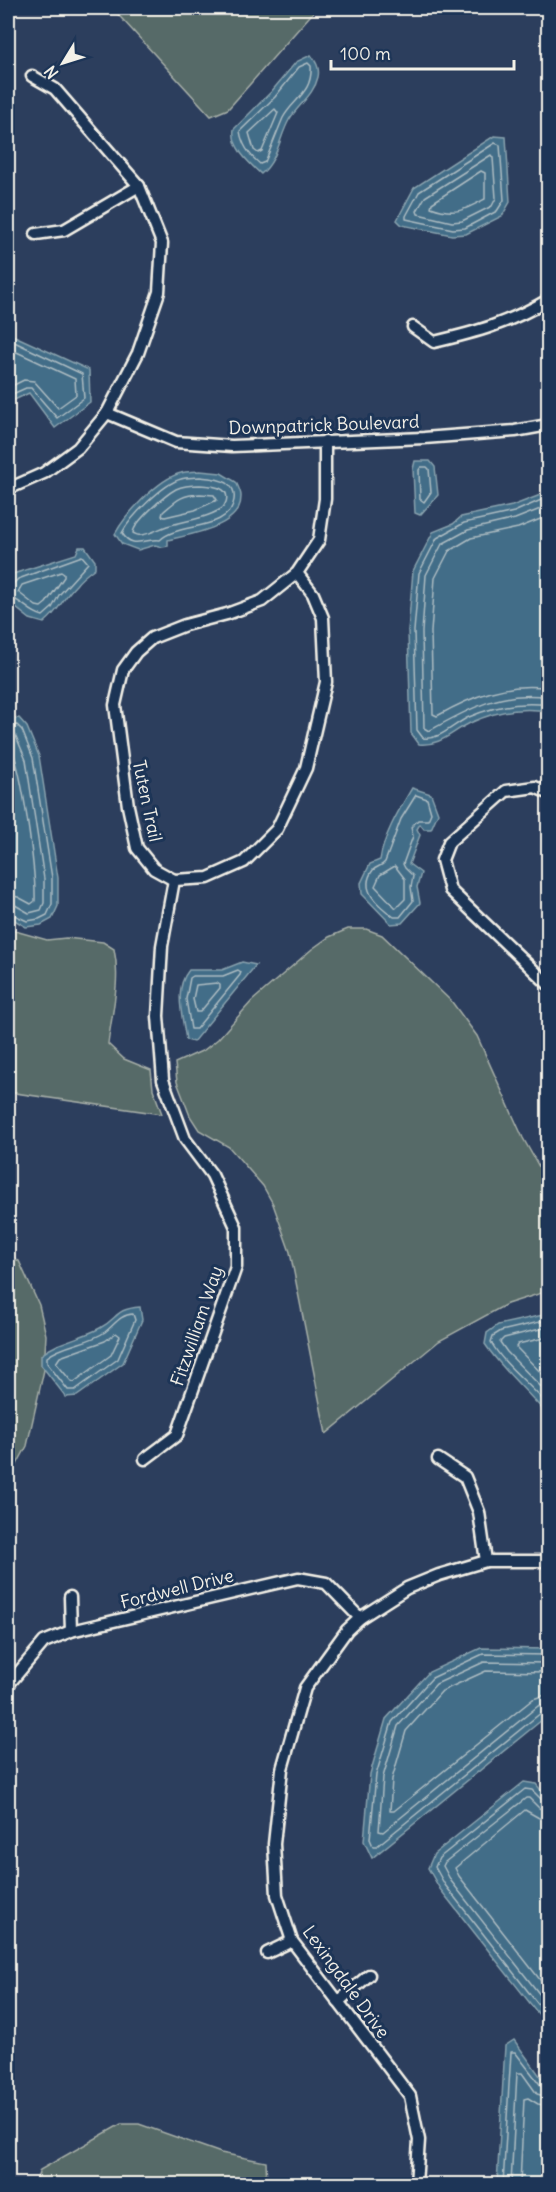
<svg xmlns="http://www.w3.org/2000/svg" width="556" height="2192" font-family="Delius,sans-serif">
	<rect width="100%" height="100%" fill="#2c3e5d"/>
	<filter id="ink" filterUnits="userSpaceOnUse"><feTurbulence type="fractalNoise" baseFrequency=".0167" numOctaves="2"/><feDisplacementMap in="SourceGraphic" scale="12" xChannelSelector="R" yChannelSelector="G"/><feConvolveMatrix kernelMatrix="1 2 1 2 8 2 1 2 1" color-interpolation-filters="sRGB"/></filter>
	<g filter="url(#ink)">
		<g fill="#576b67" stroke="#a6aea8" stroke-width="1.5">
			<polygon points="112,8 317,8 228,109 211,116"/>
			<path d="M8 929 47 940 66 938 103 942 114 949C121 980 112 1012 108 1044L124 1059 151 1070 153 1089 162 1114 8 1092Z"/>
			<polygon points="348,929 366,929 382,935 452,1002 477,1036 523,1138 548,1183 548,1291 507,1304 439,1341 326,1434 290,1252 273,1204 263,1186 229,1147 199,1130 190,1116 177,1082 175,1063 204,1050 218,1039 252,1001 312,949 329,937"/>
			<polygon points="8,1255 19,1261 39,1305 46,1335 44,1370 27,1446 8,1481"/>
			<polygon points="121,2124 139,2124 221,2153 266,2162 267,2184 35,2184 40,2170"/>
		</g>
		<g fill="#426d88" stroke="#89a2ae" stroke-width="1.5">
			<path d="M311 55C316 62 320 68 318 77 314 95 298 105 289 120 279 138 278 160 261 174 248 162 231 147 234 129L271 92 296 62Z"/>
			<polygon points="494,136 506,137 510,202 502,216 466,234 452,235 402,225 397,220 414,188"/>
			<polygon points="8,333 89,370 90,402 55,428 29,393 8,403"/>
			<polygon points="415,461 430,461 435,467 438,495 420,515 415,513 413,469"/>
			<path d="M200 471 221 473 236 482C238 486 241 492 241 496 242 527 191 534 168 540V546L162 547 155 545 138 550 122 544 115 534C126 514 158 479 181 473 187 471 194 472 200 471Z"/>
			<path d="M548 489V711C522 707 495 711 470 723 451 732 441 746 419 744L411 733 408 631 413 571 433 532 453 524 461 517 512 506 543 494Z"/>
			<path d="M79 547H85L95 561V568C88 573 81 578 76 585 62 599 60 610 44 623L30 619 10 603 8 582 13 574 76 554Z"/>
			<polygon points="19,718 27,727 39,756 58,878 58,906 52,919 41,925 26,927 8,916 8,720"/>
			<path d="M412 788 431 794 438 813 431 829H424L420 824 417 829 420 835 409 864 421 873 417 887 420 903 402 923 391 924 362 894 361 883 370 864 380 860C384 834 399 810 412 788Z"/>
			<path d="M242 962 256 965 193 1042 186 1040C183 1018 173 989 189 970H222Z"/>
			<path d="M140 1307 142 1320 123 1363 77 1396 66 1397 41 1365V1355C60 1340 80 1339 100 1328 119 1318 114 1309 140 1307Z"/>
			<path d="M548 1314V1416C528 1391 503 1371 485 1344L487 1333 498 1325Z"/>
			<polygon points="481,1648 548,1649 548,1715 372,1858 364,1841 370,1774 386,1719 429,1672"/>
			<polygon points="524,1782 536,1784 548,1799 548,2026 440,1889 428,1868 434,1854"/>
			<polygon points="514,2040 548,2087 548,2181 545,2184 497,2184 505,2046"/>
		</g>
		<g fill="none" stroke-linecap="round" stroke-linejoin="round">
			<g stroke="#adbcc2" stroke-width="1.5">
				<path d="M308 63 311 66C313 93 293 99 283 118 277 132 271 148 265 162L260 164C249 155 242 145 240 131L275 97 299 67Z"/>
				<polygon points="275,109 278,113 262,151 258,153 254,150 249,133"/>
				<polygon points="495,143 500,145 504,200 497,211 465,228 453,229 406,219 406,216 419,192"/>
				<polygon points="491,155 493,158 496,198 492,206 462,221 452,222 418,214 417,211 425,197"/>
				<path d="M481 171 485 173V199C465 210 455 216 431 207L432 203Z"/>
				<polyline points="8,339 82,374 84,398 57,418 31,388 26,388 8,396"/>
				<polyline points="8,348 75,379 76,395 58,408 34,381 24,380 8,388"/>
				<polygon points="421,467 427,467 429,469 431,492 424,502 420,499 419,470"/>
				<path d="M200 477C210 478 218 478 227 483 233 487 235 493 234 500 229 532 177 522 160 540 146 538 132 550 122 533 131 516 163 484 181 479 187 477 194 478 200 477Z"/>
				<path d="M200 485C211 486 231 486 226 502 225 505 224 507 221 509 205 519 184 521 167 526 158 529 151 534 141 535 137 536 137 535 133 533 134 522 165 495 176 489 184 485 192 485 200 485Z"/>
				<path d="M200 494 214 495 217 500 195 510 165 517 162 516 163 512C177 500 181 495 200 494Z"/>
				<path d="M548 497 514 512 464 523 437 538 419 573 414 631 417 730 423 738C439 741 455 723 469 717 495 706 521 701 548 705"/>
				<path d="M548 506 515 519 468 530 442 544 426 575 422 632 424 728 429 731C468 709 502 690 548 697"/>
				<path d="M548 516 518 528 471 538 449 551 435 578 431 632 433 714 437 716C472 696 508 682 548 688"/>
				<polygon points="61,572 64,574 64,577 46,603 41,607 36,606 18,592 22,585"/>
				<path d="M8 584H13L18 579 82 556 88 563 59 595 52 608 43 616C29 613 21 599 8 597"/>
				<polyline points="8,726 17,725 22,730 33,758 52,878 52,904 47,915 39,919 27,921 8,912"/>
				<polyline points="8,733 15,734 26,760 44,879 44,903 41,910 29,913 15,905 8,904"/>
				<path d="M8 742C22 760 36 874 35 901L31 904 18 897 8 895"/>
				<path d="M416 795 427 799 431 813 428 820H418L411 827 413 836 403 864 405 868 413 876 411 887 413 901 400 917H394C379 906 358 890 373 870 376 867 382 866 385 862L401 819Z"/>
				<polygon points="395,866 405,879 405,899 396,908 375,886 380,875"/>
				<polygon points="238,970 241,972 240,975 196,1029 191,1029 186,999 190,978 193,976 223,976"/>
				<polygon points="217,983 220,985 220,988 200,1012 196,1012 193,999 196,985"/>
				<path d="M133 1314 135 1320 118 1359 75 1390H68L47 1363V1357C64 1344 88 1344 105 1332 114 1325 121 1314 133 1314Z"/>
				<path d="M548 1320 501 1331 493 1336 491 1342C505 1367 531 1384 548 1406"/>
				<polyline points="548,1327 504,1338 500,1342 507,1352 548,1394"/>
				<polygon points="116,1333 120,1336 111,1355 74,1382 71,1381 56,1363 60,1357 105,1341"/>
				<polyline points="548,1337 518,1344 516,1347 548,1380"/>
				<polyline points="548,1655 483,1654 432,1678 392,1722 376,1775 370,1839 373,1846 377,1846 542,1712 548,1711"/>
				<polyline points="548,1663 484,1662 436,1684 398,1726 383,1777 379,1831 383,1832 538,1706 548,1703"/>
				<polyline points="548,1672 486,1671 442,1691 406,1731 392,1779 390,1811 394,1811 533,1699 548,1694"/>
				<polyline points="548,1803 543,1801 532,1790 525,1789 439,1858 435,1867 445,1885 548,2017"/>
				<polyline points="548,1810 539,1808 529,1798 526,1798 445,1862 443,1866 451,1881 548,2005"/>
				<polyline points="548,1819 539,1818 525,1810 455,1868 459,1876 548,1990"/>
				<polyline points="503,2184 511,2052 515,2052 542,2087 548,2089"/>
				<polyline points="511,2184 517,2073 522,2073 537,2094 548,2097"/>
				<polyline points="520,2184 524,2099 528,2098 538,2104 548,2106"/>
			</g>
			<g stroke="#f4f1e8" stroke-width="15">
				<g id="street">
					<polyline points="36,234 64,230 139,186"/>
					<path d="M413 327 434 342C477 332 509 323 548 300"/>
					<polyline points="107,413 176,442 232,446 424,438 515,431 548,425"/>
					<polyline points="8,489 44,473 78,448 107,413 138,353 159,292 162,243 139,186 55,89 32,76"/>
					<polyline points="297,573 313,594 323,618 326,682 306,768 277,829 244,862 208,878 174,880 154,869 137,848 128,806 115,705 123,670 136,652 152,638 185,625 227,614 262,601 297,573 319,540 325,499 325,441"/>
					<polyline points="548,793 535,787 506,791 449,842 442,860 450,890 548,984"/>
					<polyline points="145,1459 177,1435 236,1267 236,1227 212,1175 185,1139 163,1080 158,1016 162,946 174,880"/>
					<polyline points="438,1459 465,1477 479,1512 486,1561"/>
					<polyline points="70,1597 71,1631"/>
					<polyline points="8,1685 44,1642 71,1631 298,1578 326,1583 360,1618"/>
					<polyline points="267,1953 292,1941"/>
					<polyline points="338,2002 369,1975"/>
					<polyline points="416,2184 419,2140 410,2096 292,1941 277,1895 274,1844 282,1769 305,1688 347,1630 360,1618 407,1588 439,1575 486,1561 548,1561"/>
				</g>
			</g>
			<use href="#street" stroke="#1d3557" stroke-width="10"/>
		</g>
	</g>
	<g text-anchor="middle" stroke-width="6" stroke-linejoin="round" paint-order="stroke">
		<g font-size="18" fill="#f4f1e8" stroke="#1d3557">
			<text transform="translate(324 425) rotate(-2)" y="6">Downpatrick Boulevard</text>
			<text transform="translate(147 801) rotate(78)" y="6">Tuten Trail</text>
			<text transform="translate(197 1326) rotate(-71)" y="6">Fitzwilliam Way</text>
			<text transform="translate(177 1589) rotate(-14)" y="6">Fordwell Drive</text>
			<text transform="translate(346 1982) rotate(54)" y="6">Lexingdale Drive</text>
		</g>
	</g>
	<rect width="556" height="2192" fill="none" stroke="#1d3557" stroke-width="30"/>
	<rect x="15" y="15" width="526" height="2162" fill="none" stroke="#f4f1e8" stroke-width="2" filter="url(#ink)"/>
	<g transform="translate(63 63) rotate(232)" stroke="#1d3557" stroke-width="4.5" paint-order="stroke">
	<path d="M0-4.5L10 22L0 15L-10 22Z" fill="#f4f1e8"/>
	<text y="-9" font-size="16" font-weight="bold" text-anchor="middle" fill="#f4f1e8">N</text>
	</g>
	<path d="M331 60v9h183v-9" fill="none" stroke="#f4f1e8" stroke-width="3"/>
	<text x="340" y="60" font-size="18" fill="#f4f1e8" stroke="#1d3557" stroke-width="4.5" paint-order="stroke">100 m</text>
</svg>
